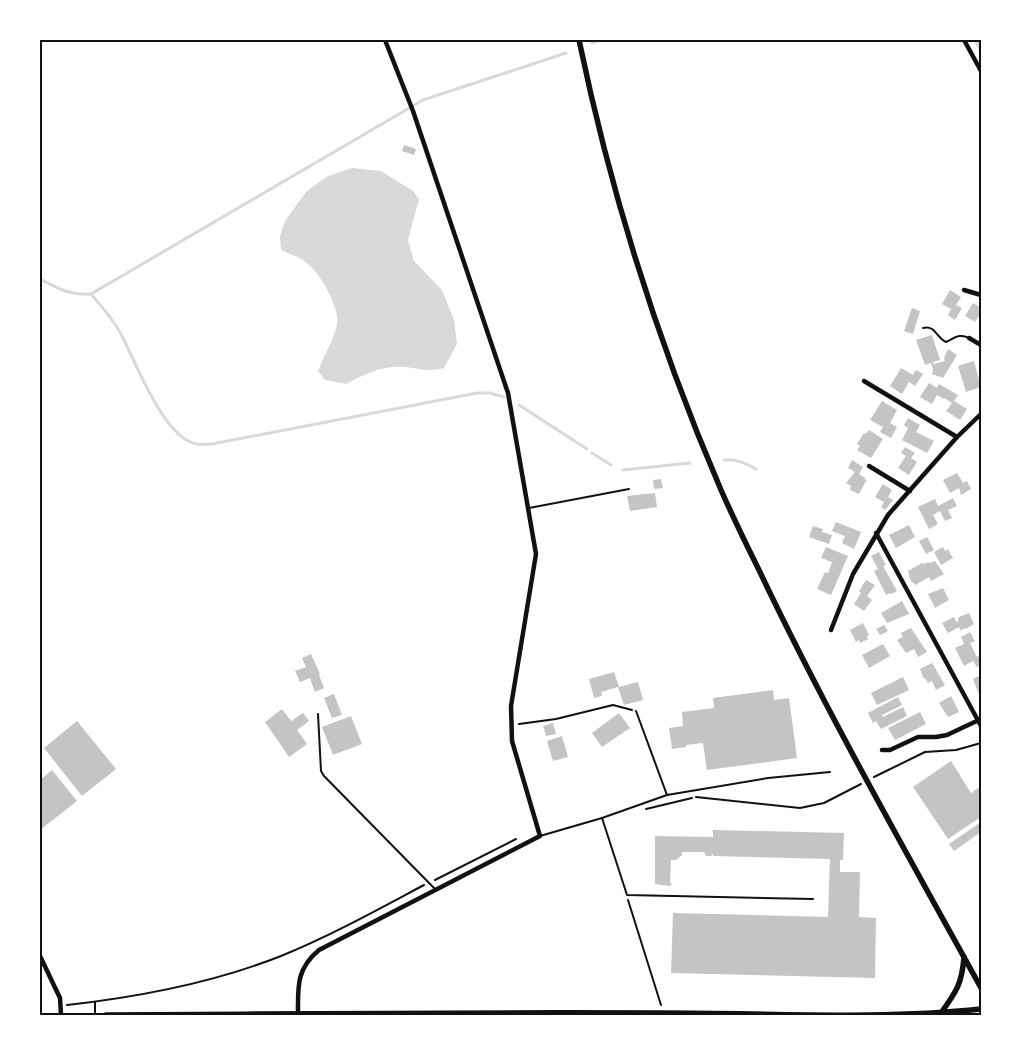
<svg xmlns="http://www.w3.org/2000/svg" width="1021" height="1055" font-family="'Sofia Sans Condensed',sans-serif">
	<rect width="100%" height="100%" fill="#fff"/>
	<path fill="#d9d9d9" d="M352 168 381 171 413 191 419 199 408 240 414 261 442 290 454 320 457 344 444 368C426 372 423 369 405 367 383 365 365 374 346 384L325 380 318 371C324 355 334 340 337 324 340 308 321 275 309 265 302 258 290 254 281 250L280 236 285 221 306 192 326 177Z"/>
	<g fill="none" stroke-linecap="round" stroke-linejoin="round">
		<g stroke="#d9d9d9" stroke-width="3">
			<polyline points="975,40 981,51"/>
			<polyline points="592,43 600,40"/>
			<path d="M40 279C57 288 71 296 91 294L423 100 566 53"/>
			<path d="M91 294C102 307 113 319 121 334 136 362 163 437 196 444 201 445 207 444 212 444L477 393H490L504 397"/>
			<polyline points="519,405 587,449"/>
			<polyline points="592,453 611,465"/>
			<path d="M724 460C737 459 745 463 756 469"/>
			<polyline points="623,470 690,463"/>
		</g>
	</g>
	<g fill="#c4c4c4">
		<polygon points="404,145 416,149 414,155 402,151"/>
		<polygon points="950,290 961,297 956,305 962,308 955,320 948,315 951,309 942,304"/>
		<polygon points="973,303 981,308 981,319 978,317 975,322 965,316"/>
		<polygon points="912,308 920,311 913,334 904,331"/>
		<polygon points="932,335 940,360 933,362 934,364 945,361 944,358 948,349 957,355 943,378 932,374 933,369 931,363 925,365 916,340"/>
		<polygon points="974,361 981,387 966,392 958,366"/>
		<polygon points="901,368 913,375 916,370 923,374 915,386 909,382 902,394 890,386"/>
		<polygon points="929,383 937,388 939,384 958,395 954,401 967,409 960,420 946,411 952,403 944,398 944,399 937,395 932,404 920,397"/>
		<polygon points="882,401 897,410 890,423 897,427 891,438 880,432 883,427 870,420"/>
		<polygon points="908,418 920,425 916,432 934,441 927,453 902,440 908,428 904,425"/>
		<polygon points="869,430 883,439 871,458 857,450 860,446 857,444 864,433 866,434"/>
		<polygon points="905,447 915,453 911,458 917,462 909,475 898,468 906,456 901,453"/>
		<polygon points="852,460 863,467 859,474 865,478 866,481 859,494 850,490 851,486 846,483 855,472 848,468"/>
		<polygon points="957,473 963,483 967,481 971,489 961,495 959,488 950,493 943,480"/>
		<polygon points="661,479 663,488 654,489 653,480"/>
		<polygon points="883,484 892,490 888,497 893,500 885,510 881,507 884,502 875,497"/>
		<polygon points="655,493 657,507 630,511 627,496"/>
		<polygon points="953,498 957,506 948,510 952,518 945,521 940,511 933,515 938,524 929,529 918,507 935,499 938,506"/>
		<polygon points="836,522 861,532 854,549 842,543 845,536 832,531"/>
		<polygon points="909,525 915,537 896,548 889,535"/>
		<polygon points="813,526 823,529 822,532 832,535 829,544 809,537"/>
		<polygon points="927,537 934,550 926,554 919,541"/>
		<polygon points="826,547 848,556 831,595 817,589 825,572 828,573 832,562 821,558"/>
		<polygon points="943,547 945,551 948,549 953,558 941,565 934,552"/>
		<polygon points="879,552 886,565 883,566 897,591 891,594 890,593 886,595 874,571 878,569 871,556"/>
		<polygon points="935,561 944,574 931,581 929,577 915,585 910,579 908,571 922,563 924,564 929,562 930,563"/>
		<polygon points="866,580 875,585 867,596 872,600 864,611 854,604 861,593 859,591"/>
		<polygon points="943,588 949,600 935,608 928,594"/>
		<polygon points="902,601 909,614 887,623 881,613"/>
		<polygon points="969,613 974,624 966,629 965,628 961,631 959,627 948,633 942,623 954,617 957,623 959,617"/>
		<polygon points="863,623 869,635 867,636 868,639 860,643 859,640 856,642 850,630"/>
		<polygon points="884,625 888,631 880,635 876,629"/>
		<polygon points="911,628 927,652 918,657 914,649 906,653 897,640 903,637 901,633"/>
		<polygon points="970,632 975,641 970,643 977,657 981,654 981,665 977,667 973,661 964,666 955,648 964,644 961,637"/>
		<polygon points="883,644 890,656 869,668 862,655"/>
		<polygon points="311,654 320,674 319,675 324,688 315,692 310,678 300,682 295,671 306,667 302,658"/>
		<polygon points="932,663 945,685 936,690 932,681 928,683 925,678 924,679 920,669"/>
		<polygon points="614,672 619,687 638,682 643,700 624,705 618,687 601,692 602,696 594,698 589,679"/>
		<polygon points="981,675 981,699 973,679"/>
		<polygon points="903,677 909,690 877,705 871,693"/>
		<polygon points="773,690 774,700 789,698 797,758 707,770 703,743 686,745 686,747 672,749 669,728 683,726 682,712 714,708 713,698"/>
		<polygon points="334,694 342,715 332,718 324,698"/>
		<polygon points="951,696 959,712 948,717 939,703"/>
		<polygon points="898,697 902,705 882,715 883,717 903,707 907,716 881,729 876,721 873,723 868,713"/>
		<polygon points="282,709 291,721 303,713 309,721 297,730 307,744 289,757 265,722"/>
		<polygon points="920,712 926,724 895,740 888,728"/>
		<polygon points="619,713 630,728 602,747 592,733"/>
		<polygon points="351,716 362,744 333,755 322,727"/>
		<polygon points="77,721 116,769 82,796 44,748"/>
		<polygon points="553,723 556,734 546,736 543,726"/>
		<polygon points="562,736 568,757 553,761 547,741"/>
		<polygon points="951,761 971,793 981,786 981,817 948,839 913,787"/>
		<polygon points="52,770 77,801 40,830 40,780"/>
		<polygon points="981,822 981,832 954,851 949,844"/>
		<polygon points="713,830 844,833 843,860 840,860 840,872 860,872 859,917 876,918 875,978 671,973 673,913 828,917 830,859 713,856 713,854 711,856 706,856 704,852 682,852 682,855 676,860 671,860 670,882 672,884 670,886 655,884 655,836 713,837"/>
	</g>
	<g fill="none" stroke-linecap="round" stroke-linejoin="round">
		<g stroke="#111" stroke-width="2">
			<polyline points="519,724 556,719 613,705 632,710"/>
			<polyline points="874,777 925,752 956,750 981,743"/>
			<polyline points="696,797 800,808 824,803 861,784"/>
			<polyline points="646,809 692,798"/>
			<polyline points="435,880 516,839"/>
			<polyline points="628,900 661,1005"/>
			<path d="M67 1005C139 997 213 983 281 956 330 936 377 910 424 885"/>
			<polyline points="95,1015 95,1002"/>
		</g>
		<g stroke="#111" stroke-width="2">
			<path d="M923 328C936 325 936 338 946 342 955 338 959 333 969 338"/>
			<polyline points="529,508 629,489"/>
			<polyline points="636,711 667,795"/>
			<polyline points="318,714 321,771 324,776 434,888"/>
			<polyline points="602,818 627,895 813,899"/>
			<polyline points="540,836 602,818 667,795 768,778 830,772"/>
		</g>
		<g stroke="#111" stroke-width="4.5">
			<polyline points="964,40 981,71"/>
			<polyline points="964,290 981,295"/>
			<polyline points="969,338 981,345"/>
			<polyline points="864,381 957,437"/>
			<polyline points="869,466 910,491"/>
			<polyline points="876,533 981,726"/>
			<polyline points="831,630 853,574 888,515 957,437 981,414"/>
			<polyline points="882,750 890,750 918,737 936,737 947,735 981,719"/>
			<polyline points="40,956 60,998 61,1015"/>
			<path d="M298 1014C298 987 296 969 319 950L540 836 512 741 511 706 536 554 508 393 413 111 385 40"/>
		</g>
		<g stroke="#111" stroke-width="5.5">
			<path d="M579 40C611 194 659 346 721 490 733 517 746 544 759 570 827 713 905 850 981 988"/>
			<path d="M941 1013C956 992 962 984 964 957"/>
			<path d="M106 1015C292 1014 478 1012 664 1013 769 1013 878 1020 981 1009"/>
		</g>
	</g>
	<rect width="1021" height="1055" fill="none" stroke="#ffffff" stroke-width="82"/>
	<rect x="41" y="41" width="939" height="973" fill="none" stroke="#111" stroke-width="2"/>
</svg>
